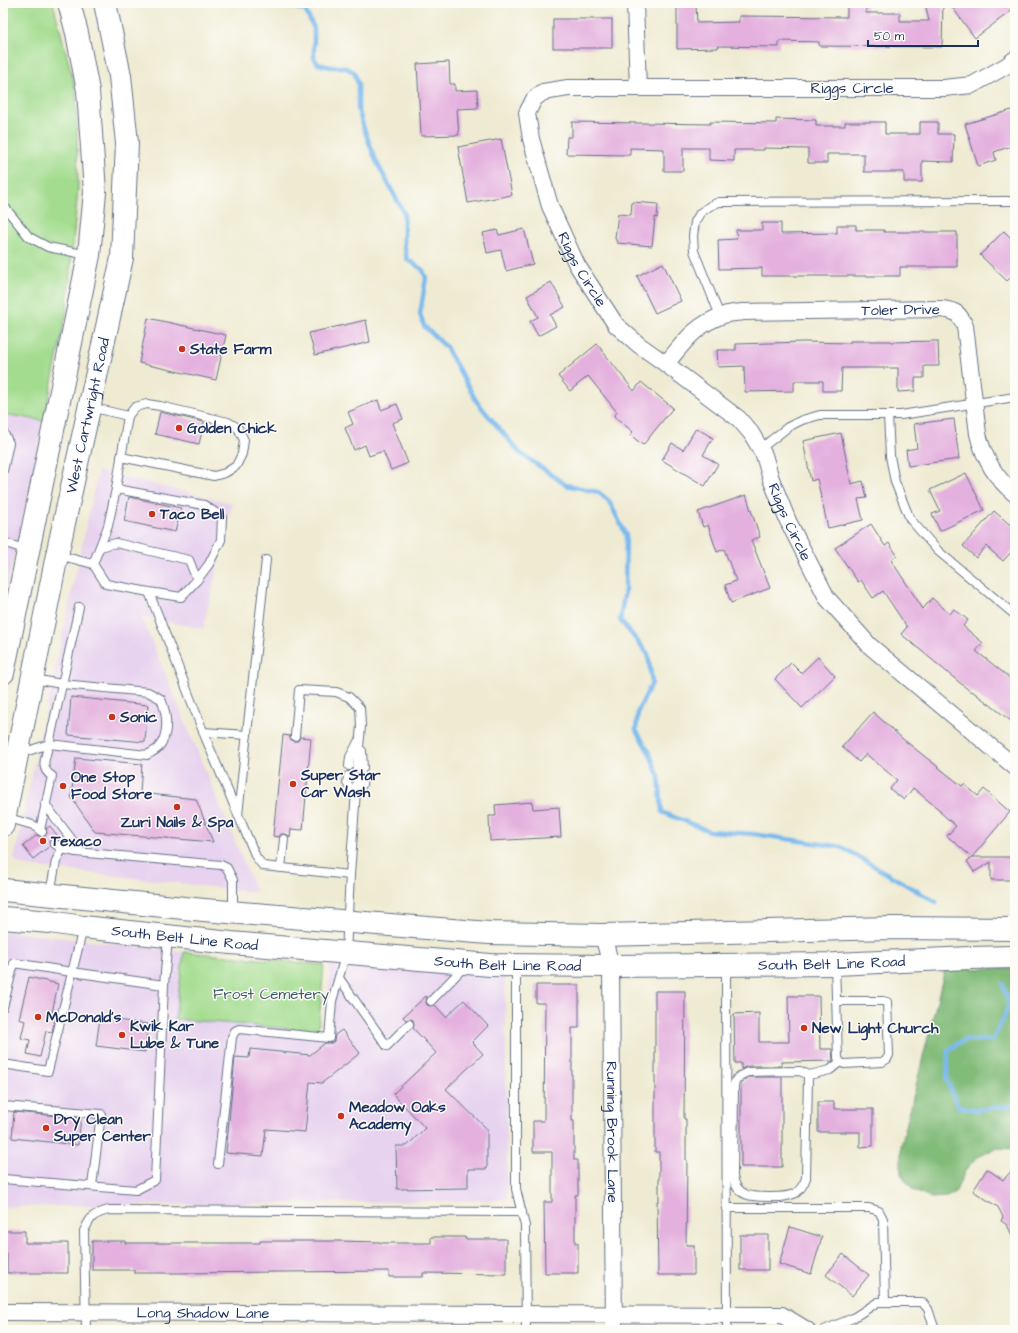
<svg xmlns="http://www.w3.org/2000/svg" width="1018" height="1333" font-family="'Architects Daughter',sans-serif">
	<rect width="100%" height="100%" fill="#fdfcf7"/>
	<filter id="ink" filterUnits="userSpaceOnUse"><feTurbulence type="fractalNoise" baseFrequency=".025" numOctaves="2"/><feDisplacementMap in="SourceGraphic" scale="8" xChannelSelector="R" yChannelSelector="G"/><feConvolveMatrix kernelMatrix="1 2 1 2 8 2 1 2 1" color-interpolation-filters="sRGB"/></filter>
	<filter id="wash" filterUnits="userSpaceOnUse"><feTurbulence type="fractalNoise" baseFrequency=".012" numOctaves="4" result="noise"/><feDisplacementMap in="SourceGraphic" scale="16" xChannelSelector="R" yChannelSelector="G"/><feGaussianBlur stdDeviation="0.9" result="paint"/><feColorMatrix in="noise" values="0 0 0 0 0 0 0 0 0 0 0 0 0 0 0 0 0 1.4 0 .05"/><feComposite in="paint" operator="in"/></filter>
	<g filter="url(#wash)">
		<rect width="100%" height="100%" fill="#efebd3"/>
		<g fill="#e7d2ef">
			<polygon points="3,414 44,421 3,605"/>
			<polygon points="98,471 232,503 203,629 141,616 256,892 21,865 14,859"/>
			<polygon points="3,931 184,952 175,1019 325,1032 331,959 505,974 507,1200 3,1207"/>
		</g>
		<g fill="#a3dc8e" stroke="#5f8676">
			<polygon points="3,3 53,3 76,91 78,189 66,314 44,421 3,414"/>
			<polygon points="184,952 324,965 318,1031 175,1019"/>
		</g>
		<polygon fill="#82bc79" stroke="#4e766c" points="1015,968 1015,1149 996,1148 976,1158 965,1171 956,1191 947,1197 930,1198 913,1190 901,1174 901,1146 945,969"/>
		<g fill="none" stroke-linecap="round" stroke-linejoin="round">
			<g stroke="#7abaee" stroke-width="4.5">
				<polyline points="275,3 305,10 314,28 314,58 318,64 331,67 344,67 354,72 358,84 358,109 364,129 376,161 404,213 404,244 407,259 423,270 426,278 420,314 424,326 446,347 477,402 519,452 566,485 598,492 609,501 626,535 625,590 620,620 648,654 652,683 638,711 636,730 649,752 659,777 662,812 709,831 753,834 841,847 936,902"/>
				<polyline points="1003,984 1009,1004 1001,1024 992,1040 964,1040 948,1050 947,1080 958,1106 976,1110 1015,1105"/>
			</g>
		</g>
		<g id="blocks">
			<g fill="#e4b1df">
				<polygon points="847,3 866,3 866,13 900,13 900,21 929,21 925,3 943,3 942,47 819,46 819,42 779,41 779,47 718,46 718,48 677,49 677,5 696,5 697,23 739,22 739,16 847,17"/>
				<polygon points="949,3 1015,3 1015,8 975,38"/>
				<rect x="553" y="19" width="59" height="29"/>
				<polygon points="449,62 450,84 455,84 455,91 477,90 478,108 457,109 459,135 421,136 417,64"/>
				<polygon points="1015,109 1015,145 994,152 996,160 978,166 965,124"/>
				<polygon points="776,119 816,120 816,126 845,126 845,122 885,122 885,134 920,134 920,122 938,122 938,134 954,134 953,162 922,161 922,182 904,182 904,172 864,172 864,154 827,154 827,163 808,163 808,149 764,148 764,150 734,150 734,161 709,160 709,148 683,148 683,171 664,171 664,149 630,148 630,155 566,154 567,137 572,137 572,122 710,124 710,122 776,123"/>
				<polygon points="501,139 512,195 468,203 458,147"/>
				<polygon points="632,202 658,204 657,218 655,217 652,246 617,243 615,238 618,214 631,215"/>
				<polygon points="762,223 781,223 781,234 837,233 837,225 856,225 856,230 884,230 884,232 957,232 957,267 900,267 900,276 762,276 762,268 719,269 718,240 737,239 736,230 762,230"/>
				<polygon points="524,229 533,264 506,271 501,250 487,253 483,233 497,230 499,235"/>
				<polygon points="1004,231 1015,242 1015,273 1007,281 980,255"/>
				<polygon points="663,263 681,301 655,313 637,276"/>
				<polygon points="551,282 565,307 550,315 556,326 538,336 530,321 538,317 527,296"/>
				<polygon points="148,318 226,335 216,380 139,363"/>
				<polygon points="366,320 370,342 315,355 309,333"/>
				<polygon points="850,341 891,341 891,342 938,341 939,366 924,366 924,378 915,378 915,391 898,392 898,368 842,368 841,391 823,391 823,381 794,381 794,391 745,392 744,366 718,367 717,350 736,350 736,344 804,342 850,343"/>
				<polygon points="597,344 634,391 641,382 673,408 643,445 630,435 633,432 614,416 617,412 588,376 570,391 558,376"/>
				<polygon points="378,400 381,410 397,404 403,419 392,423 408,463 391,470 383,451 369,456 365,445 354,450 345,428 353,424 348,412"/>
				<polygon points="160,412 204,422 199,444 155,434"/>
				<polygon points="954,419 959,459 908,466 906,450 917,448 914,424"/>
				<polygon points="696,428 713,438 703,455 718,464 705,486 662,460 672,443 683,450"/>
				<polygon points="841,433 851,484 863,481 867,498 858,499 863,520 828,528 817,479 811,481 803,441"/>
				<polygon points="966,473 984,510 940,531 932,514 940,511 930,490"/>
				<polygon points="746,495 760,537 751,540 770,588 731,603 725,585 736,581 724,549 717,552 708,525 703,527 698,512"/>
				<polygon points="129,497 181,508 175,532 124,521"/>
				<polygon points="994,511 1015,529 1015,548 1003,561 986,546 976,558 963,546"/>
				<polygon points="871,524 885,546 889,543 897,555 891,560 923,609 932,598 950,614 954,609 968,620 963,626 983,643 976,651 1015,682 1015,724 972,691 971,692 901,634 907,627 883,591 873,598 861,580 858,582 835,548"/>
				<polygon points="818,657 835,676 802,708 775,679 791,663 801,673"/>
				<polygon points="71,697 148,705 145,742 68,735"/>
				<polygon points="873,712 904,740 962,786 964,784 978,796 984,789 1010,812 972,857 947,836 956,826 940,812 941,811 913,788 904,800 890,789 897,780 866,754 859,762 842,747"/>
				<polygon points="283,735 290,736 290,739 294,741 298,741 300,737 311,738 303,830 291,829 290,838 288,835 284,834 281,834 279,837 273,836"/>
				<polygon points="76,758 142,764 140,793 196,799 213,842 95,832 71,797"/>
				<polygon points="532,802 533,809 559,807 561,837 490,841 489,816 496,816 495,805"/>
				<polygon points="50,826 60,839 52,838 49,842 50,846 33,859 23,846 37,835 41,837 44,837 47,833 46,829"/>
				<polygon points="973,857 1015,857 1015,880 991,880 991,862 974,872 967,861"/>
				<polygon points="29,977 58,984 52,1013 56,1014 52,1032 46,1031 40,1057 27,1054 30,1040 21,1038 25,1021 19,1019"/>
				<polygon points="536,985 579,985 579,1028 572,1028 572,1121 574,1121 574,1160 578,1160 578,1195 575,1195 575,1243 578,1243 578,1273 545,1273 544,1202 552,1202 552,1152 533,1152 533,1121 544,1121 545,1003 536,1003"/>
				<polygon points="655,991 685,991 684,1119 686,1119 686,1160 687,1160 686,1245 694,1245 694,1275 658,1275 657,1201 659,1201 659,1152 655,1152"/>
				<polygon points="426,996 427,997 426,1002 427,1005 430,1006 435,1005 446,1017 464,1000 488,1026 472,1042 483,1054 446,1089 487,1129 487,1169 468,1169 468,1188 397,1189 396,1146 407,1146 425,1128 393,1094 436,1053 413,1028 414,1025 413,1020 410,1019 406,1020 403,1017"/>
				<polygon points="788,996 819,996 820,1049 832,1049 833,1061 782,1062 782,1066 748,1066 741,1069 741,1063 735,1063 734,1014 759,1013 759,1042 789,1042"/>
				<polygon points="100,1018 148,1024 145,1052 96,1046"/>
				<polygon points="342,1030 360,1053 322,1083 310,1082 305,1132 266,1129 263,1156 226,1153 235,1057 249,1058 250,1049 310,1055 325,1043 332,1043 334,1041 335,1035"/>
				<polygon points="749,1077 782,1077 782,1167 741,1167 741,1083"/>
				<polygon points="818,1102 834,1102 834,1109 873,1109 873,1146 860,1147 860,1132 818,1132"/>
				<polygon points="14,1112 81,1118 78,1145 12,1138"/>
				<polygon points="1015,1167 1015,1241 1007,1225 1001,1221 1003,1217 998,1207 973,1191 987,1169 1003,1180"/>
				<polygon points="790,1227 822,1237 811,1274 779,1264"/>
				<polygon points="3,1231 25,1231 25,1243 68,1243 68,1273 7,1273 7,1254 3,1254"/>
				<rect x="740" y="1235" width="28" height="35"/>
				<polygon points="431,1237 465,1237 465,1239 506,1239 506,1274 423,1273 423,1277 389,1277 389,1271 176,1273 134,1273 134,1270 92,1270 92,1241 125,1241 125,1243 260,1243 260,1241 337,1241 380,1242 380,1243 431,1243"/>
				<polygon points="843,1254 869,1275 852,1296 826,1275"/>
			</g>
		</g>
	</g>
	<g filter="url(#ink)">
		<use href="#blocks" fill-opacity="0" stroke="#657187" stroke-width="1"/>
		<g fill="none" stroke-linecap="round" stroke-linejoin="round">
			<g stroke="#657187" stroke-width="10">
				<g id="lane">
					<polyline points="3,205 29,237 48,247 88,255"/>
					<polyline points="720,316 694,251 693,236 695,222 700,213 710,206 719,202 1015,201"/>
					<polyline points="90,407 128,416 135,407 147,404 160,406 228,422 238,428 244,440 242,454 236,466 225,473 214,476 121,457"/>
					<polyline points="888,415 890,456 895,482 910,519 938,551 1015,615"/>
					<polyline points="3,432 9,443 3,471"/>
					<polyline points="760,449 788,427 802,420 820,415 901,415 1015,397"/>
					<polyline points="116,489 128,416"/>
					<polyline points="3,542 27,550"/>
					<polyline points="100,547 116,543 189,560 197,580"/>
					<polyline points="58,555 93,564 106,584 149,592 181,597 197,580 209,564 221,540 222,517 204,505 116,489 108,526 93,564"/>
					<polyline points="149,592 206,739 256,857 263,866 350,875 346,953 332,1001 329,1038 239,1029 235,1031 232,1037 218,1164"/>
					<path d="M33 679 62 684 148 692 161 699C167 714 170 734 158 748 155 751 150 753 147 755L49 744C46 756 39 769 52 776L40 830"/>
					<polyline points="203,732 247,735"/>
					<polyline points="295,736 299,690 336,692 349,697 360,708 361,726 357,768"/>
					<polyline points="362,751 363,768"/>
					<polyline points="19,754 49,744 79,607"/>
					<polyline points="349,766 350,757 358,742"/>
					<polyline points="348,776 347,783 355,796 362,785 363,776"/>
					<polyline points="45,804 81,852"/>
					<polyline points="238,815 266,560"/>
					<polyline points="5,817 33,825 42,832"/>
					<polyline points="54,843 62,849 76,852 221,865 227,868 233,880 233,911"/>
					<polyline points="281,868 284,839"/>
					<polyline points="350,875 357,777"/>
					<polyline points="50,894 56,861 62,849"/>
					<polyline points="835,965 838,1058 840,1062 844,1064 882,1062 887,1059 889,1055 887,1002 883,1001 836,1001"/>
					<polyline points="516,966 516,1189 525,1226 526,1330"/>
					<polyline points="726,966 727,1330"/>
					<polyline points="339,978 387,1046 409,1024"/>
					<polyline points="431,1001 465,966"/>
					<polyline points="3,1007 14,963 72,972 164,985"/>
					<polyline points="3,1064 48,1071 83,928"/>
					<path d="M809 1075 800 1071 748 1072C741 1075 736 1077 734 1085L733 1177C737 1198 754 1197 772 1197 780 1197 788 1197 796 1193 801 1189 804 1184 806 1178L808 1077 809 1075 830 1070 840 1062"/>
					<polyline points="3,1106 101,1114 92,1186"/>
					<polyline points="3,1179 136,1190 155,1180 164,985 168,937"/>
					<polyline points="726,1208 869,1208 879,1211 883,1219 885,1302"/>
					<path d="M86 1330 84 1231C91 1216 93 1214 109 1210L522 1212"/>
					<polyline points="824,1330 853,1318 878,1302 922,1302 928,1309 935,1330"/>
				</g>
			</g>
			<g stroke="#657187" stroke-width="18">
				<g id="street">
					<polyline points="635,3 638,88"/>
					<path id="s1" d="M1015 59 1006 66 972 85 944 88H568L543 92 534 99 527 113 531 139 550 206 577 265 616 325 639 345 666 364 739 419 751 433 764 455 771 479 788 521 827 598 870 646 1015 767"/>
					<path id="s2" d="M666 364C684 342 696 324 724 315 730 313 737 313 743 312L942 309C956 311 959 313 965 326L978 434C984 459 995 478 1015 494"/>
					<path id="s3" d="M603 935 611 966 614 1330"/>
					<path id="s4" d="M3 1312 782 1315 807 1330"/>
				</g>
			</g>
			<g stroke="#657187" stroke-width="24">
				<g id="secondary">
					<polyline points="3,673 89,255 95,192 92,147 88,91 77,33 69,3"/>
					<path id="s5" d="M3 825 57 555 122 258 127 143 120 76 105 3"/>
				</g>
			</g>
			<g stroke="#657187" stroke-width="24">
				<g id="primary">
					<polyline points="3,890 204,910 489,933 603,935 891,928 1015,929"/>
					<path id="s6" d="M3 918 50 922 83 927 231 943 490 965 611 966 835 964 970 958 1015 957"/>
				</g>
			</g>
			<use href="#lane" stroke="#fff" stroke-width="8"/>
			<use href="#street" stroke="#fff" stroke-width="16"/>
			<use href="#secondary" stroke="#fff" stroke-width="22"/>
			<use href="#primary" stroke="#fff" stroke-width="22"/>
		</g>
	</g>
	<g fill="#c8321e" stroke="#fdfcf7" stroke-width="1.5">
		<circle cx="182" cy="349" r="4"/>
		<circle cx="179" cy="428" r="4"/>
		<circle cx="152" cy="514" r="4"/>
		<circle cx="112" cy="717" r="4"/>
		<circle cx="293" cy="784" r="4"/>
		<circle cx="63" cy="786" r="4"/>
		<circle cx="177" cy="807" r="4"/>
		<circle cx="43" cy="841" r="4"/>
		<circle cx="38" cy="1017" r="4"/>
		<circle cx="804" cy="1028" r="4"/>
		<circle cx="122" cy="1035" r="4"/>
		<circle cx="341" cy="1116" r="4"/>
		<circle cx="46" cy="1128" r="4"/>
	</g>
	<g text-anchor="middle" stroke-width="3" stroke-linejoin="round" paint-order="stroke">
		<g font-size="15" fill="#1b2f5e" stroke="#fdfcf7">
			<text x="852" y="93">Riggs Circle</text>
			<text dy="5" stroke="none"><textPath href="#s1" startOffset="674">Riggs Circle</textPath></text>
			<text dy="5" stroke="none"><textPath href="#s2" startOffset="254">Toler Drive</textPath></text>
			<text dy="5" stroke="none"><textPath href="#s5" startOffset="418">West Cartwright Road</textPath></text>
			<text dy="5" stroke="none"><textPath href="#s1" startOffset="1010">Riggs Circle</textPath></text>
			<text dy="5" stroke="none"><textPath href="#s6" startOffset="183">South Belt Line Road</textPath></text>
			<text dy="5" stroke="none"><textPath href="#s6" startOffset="507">South Belt Line Road</textPath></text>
			<text dy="5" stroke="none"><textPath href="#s6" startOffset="831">South Belt Line Road</textPath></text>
			<text dy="5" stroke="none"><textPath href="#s3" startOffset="198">Running Brook Lane</textPath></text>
			<text dy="5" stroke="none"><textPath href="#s4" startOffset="200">Long Shadow Lane</textPath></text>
		</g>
		<g font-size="15" font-weight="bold" fill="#1b2f5e" stroke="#fdfcf7" text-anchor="start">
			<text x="190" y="354">State Farm</text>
			<text x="187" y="433">Golden Chick</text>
			<text x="160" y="519">Taco Bell</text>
			<text x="120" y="722">Sonic</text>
			<text x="301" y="780">Super Star<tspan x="301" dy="17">Car Wash</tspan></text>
			<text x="71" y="782">One Stop<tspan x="71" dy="17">Food Store</tspan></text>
			<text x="177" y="827" text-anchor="middle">Zuri Nails &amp; Spa</text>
			<text x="51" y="846">Texaco</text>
			<text x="46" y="1022">McDonald's</text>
			<text x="130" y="1031">Kwik Kar<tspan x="130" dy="17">Lube &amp; Tune</tspan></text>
			<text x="812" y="1033">New Light Church</text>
			<text x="349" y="1112">Meadow Oaks<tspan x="349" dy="17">Academy</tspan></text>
			<text x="54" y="1124">Dry Clean<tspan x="54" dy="17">Super Center</tspan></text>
		</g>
		<g font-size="15" fill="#3d5a6a" stroke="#fdfcf7">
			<text x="271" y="999">Frost Cemetery</text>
		</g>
	</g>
	<rect width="1018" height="1333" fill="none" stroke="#fdfcf7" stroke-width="16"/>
	<path d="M868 40v6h110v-6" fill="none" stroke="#1b2f5e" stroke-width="2"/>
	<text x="874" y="40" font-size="12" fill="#1b2f5e" stroke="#fdfcf7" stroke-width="3" paint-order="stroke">50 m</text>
</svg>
